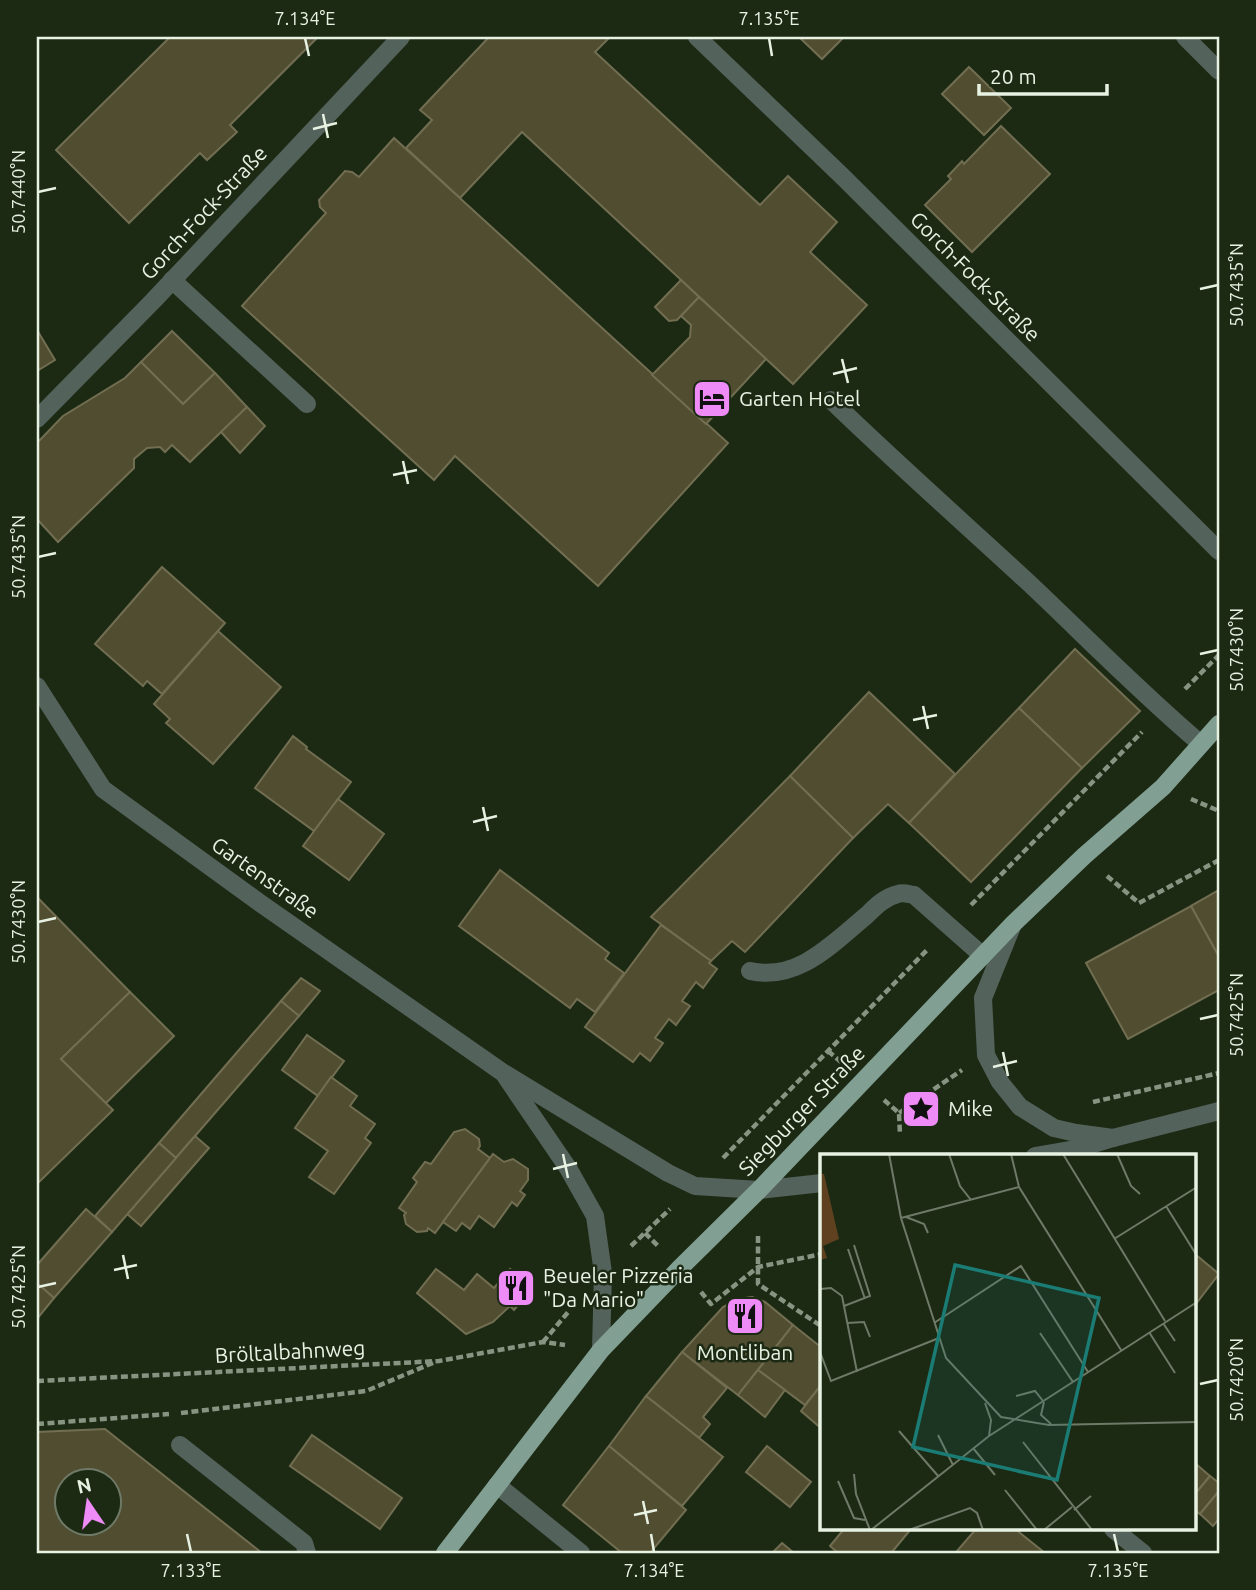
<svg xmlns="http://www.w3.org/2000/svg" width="1256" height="1590" font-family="Ubuntu,sans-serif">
	<rect width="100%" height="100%" fill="#1c2a14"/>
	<g fill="#514d31" stroke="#726e52" stroke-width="2" fill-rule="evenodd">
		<polygon points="170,37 318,37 230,125 237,132 207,160 200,153 129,223 56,150"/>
		<polygon points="489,37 610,37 595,52 760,205 788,176 837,222 810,252 867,305 793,384 522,132 460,198 406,148 432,120 420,110"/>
		<polygon points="799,37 844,37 822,59"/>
		<polygon points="969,67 1011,108 984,135 942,94"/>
		<polygon points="1001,126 1050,174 972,252 925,205 951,179 948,176 962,161 964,164"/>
		<polygon points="394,138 728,443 598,586 455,456 434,480 242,306 326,213 320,207 319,200 345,171 352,172 359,177"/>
		<polygon points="681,280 699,297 677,320 669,321 655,307"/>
		<polygon points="699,297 766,359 706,424 652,375 690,337 691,325 681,316"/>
		<polygon points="37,330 55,360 37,371"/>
		<polygon points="172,331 215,373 183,404 141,362"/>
		<polygon points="141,362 183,404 215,373 247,407 190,462 172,445 165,452 160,447 147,448 134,459 134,468 58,542 37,519 37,443 63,416 125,378"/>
		<polygon points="247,407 265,426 240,453 221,432"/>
		<polygon points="162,567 225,623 162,694 147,681 143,686 95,644"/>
		<polygon points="218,631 281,687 213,764 166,723 170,719 154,704"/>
		<polygon points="1075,649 1140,711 1082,768 1019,708"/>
		<polygon points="869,692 955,774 909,823 888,804 853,838 790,776"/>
		<polygon points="1019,708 1082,768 971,882 909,823"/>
		<polygon points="293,736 307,747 306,749 351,782 314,831 255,788"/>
		<polygon points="790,776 853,838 745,952 732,941 711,961 651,917"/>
		<polygon points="338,799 384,834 349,880 303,846"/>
		<polygon points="500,870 609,953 605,959 624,973 595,1012 577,999 570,1008 459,926"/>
		<polygon points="1219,890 1219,957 1191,906"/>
		<polygon points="37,897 130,992 61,1059 113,1110 37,1184"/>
		<polygon points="1191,906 1219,957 1219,990 1128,1039 1086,963"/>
		<polygon points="661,925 711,961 709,963 717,969 703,988 696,982 682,1001 690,1006 676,1025 669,1019 655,1038 663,1043 650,1061 640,1053 633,1062 585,1027"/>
		<polygon points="301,978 320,991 299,1016 281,1001"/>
		<polygon points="130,992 174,1036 106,1103 61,1059"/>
		<polygon points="281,1001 299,1016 176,1158 159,1143"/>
		<polygon points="307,1035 344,1061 318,1096 282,1070"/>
		<polygon points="331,1077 357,1096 350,1106 375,1124 365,1138 371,1143 334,1194 309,1177 328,1151 295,1128"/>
		<polygon points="465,1129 479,1139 480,1146 478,1149 490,1158 435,1233 428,1228 427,1231 417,1232 406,1224 404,1215 406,1213 399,1208 417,1182 413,1178 425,1162 431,1164 454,1132"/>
		<polygon points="195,1136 209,1148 141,1226 127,1214"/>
		<polygon points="159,1143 176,1158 112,1232 95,1216"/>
		<polygon points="493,1154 504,1162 513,1159 528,1169 528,1180 520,1191 525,1195 517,1206 512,1202 494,1227 479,1216 470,1229 462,1223 456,1231 443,1222"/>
		<polygon points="86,1209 112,1232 54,1298 37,1283 37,1265"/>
		<polygon points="1195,1254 1219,1274 1195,1305"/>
		<polygon points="436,1269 464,1290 477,1274 494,1288 510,1269 533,1287 514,1310 510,1306 493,1322 466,1334 417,1293"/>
		<polygon points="37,1283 54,1298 37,1319"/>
		<polygon points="752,1297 765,1302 793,1325 738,1395 682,1352 723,1307 738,1299"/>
		<polygon points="793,1325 822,1348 822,1384 805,1405 758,1370"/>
		<polygon points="682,1352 727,1388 703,1417 710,1424 699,1438 646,1396"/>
		<polygon points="758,1370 785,1390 765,1417 738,1395"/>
		<polygon points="822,1384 822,1429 801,1411"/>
		<polygon points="646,1396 723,1457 682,1506 609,1446"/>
		<path d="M105 1429 262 1553H37V1432ZM66 1482H108V1524H66Z"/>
		<polygon points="312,1435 402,1498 380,1529 290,1466"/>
		<polygon points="609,1446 686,1510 650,1553 622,1553 563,1505"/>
		<polygon points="767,1446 811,1482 790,1507 746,1472"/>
		<polygon points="1196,1464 1210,1476 1195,1494 1195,1466"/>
		<polygon points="1210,1476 1219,1483 1219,1491 1200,1514 1195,1510 1195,1494"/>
		<polygon points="1219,1491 1219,1519 1213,1526 1200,1514"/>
		<polygon points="844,1529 911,1529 892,1552 893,1553 838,1553 830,1546"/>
		<polygon points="976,1529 1015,1529 1045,1553 960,1553 957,1551"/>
		<polygon points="782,1543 794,1553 772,1553"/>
	</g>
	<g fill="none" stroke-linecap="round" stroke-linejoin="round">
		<g stroke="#889482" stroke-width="4.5" stroke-dasharray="7 3.5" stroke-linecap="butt">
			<polyline points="1185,689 1219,655"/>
			<polyline points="1191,799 1219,811"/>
			<polyline points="1107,876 1139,903 1219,860"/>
			<polyline points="971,905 1142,732"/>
			<polyline points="828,1051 841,1062"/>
			<polyline points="884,1100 899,1113 900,1135"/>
			<polyline points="1093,1102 1219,1073"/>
			<polyline points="899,1113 962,1070"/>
			<polyline points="723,1158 928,949"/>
			<polyline points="645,1233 659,1247"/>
			<polyline points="758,1236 758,1284 818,1324 822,1325"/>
			<polyline points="631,1246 670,1209"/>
			<polyline points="701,1292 711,1304 758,1267 822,1254"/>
			<polyline points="543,1342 569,1311"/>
			<polyline points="37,1381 439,1361 543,1342 565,1345"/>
			<polyline points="181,1413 366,1391 435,1362"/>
			<polyline points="37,1424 169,1414"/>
		</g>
		<g stroke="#54625c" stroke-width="18">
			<polyline points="697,37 843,177 1219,551"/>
			<polyline points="1185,37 1219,71"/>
			<polyline points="172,280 307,404"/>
			<path d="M831 400C896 463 964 523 1030 584 1087 638 1142 694 1201 744"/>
			<polyline points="37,419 153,301 401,37"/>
			<polyline points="37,686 103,789 260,903 502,1072 668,1173 695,1186 759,1190 822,1183"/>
			<polyline points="1013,924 983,998 986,1055 1000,1082 1020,1107 1054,1128 1076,1133 1113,1138"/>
			<path d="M750 971C798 982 833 943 867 915 876 906 885 897 898 894 903 892 908 894 914 895L983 956"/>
			<polyline points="506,1077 568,1168 595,1216 603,1273 601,1350"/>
			<polyline points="1035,1156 1081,1148 1113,1138 1219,1111"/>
			<polyline points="180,1445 304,1543 307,1553"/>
			<polyline points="497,1485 581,1553"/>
			<polyline points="1113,1529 1143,1553"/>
		</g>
		<polyline stroke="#829f93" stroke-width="18" points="445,1553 601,1350 679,1269 759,1190 1013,924 1084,856 1163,787 1219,724"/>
	</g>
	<path fill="none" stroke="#e8f2e3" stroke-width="2.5" d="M305 38 309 56M769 38 772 56M323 114 328 138M313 129 337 123M38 192 56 188M1200 289 1218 285M842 359 848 383M833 374 857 368M403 461 408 484M393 475 417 470M38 557 56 553M1200 654 1218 650M923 706 928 729M913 720 937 715M483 807 488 831M473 822 497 816M38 922 56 918M1200 1019 1218 1015M1003 1052 1008 1076M993 1067 1017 1061M563 1154 568 1178M553 1169 577 1163M123 1255 128 1279M114 1270 137 1265M38 1287 56 1283M1200 1384 1218 1380M643 1501 648 1524M634 1515 657 1510M187 1534 191 1552M651 1534 654 1552M1114 1534 1118 1552"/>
	<defs>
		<g id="hotel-square" transform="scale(2.0125)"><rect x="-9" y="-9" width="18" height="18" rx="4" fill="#ef8bf6" stroke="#1c2a14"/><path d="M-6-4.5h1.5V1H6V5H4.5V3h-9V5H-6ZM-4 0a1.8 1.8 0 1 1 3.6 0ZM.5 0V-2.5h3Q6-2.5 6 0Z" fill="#111"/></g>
		<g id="sight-square" transform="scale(2.0125)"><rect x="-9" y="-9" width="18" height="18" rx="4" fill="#ef8bf6" stroke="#1c2a14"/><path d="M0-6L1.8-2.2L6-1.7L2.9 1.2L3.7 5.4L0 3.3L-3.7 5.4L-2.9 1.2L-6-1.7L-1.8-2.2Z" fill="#111"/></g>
		<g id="restaurant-square" transform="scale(2.0125)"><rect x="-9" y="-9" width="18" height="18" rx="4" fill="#ef8bf6" stroke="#1c2a14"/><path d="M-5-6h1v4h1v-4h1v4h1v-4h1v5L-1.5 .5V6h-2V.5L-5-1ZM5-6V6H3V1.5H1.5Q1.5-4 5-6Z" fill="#111"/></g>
	</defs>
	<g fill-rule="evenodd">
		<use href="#hotel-square" x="712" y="399"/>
		<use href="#sight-square" x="921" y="1109"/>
		<use href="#restaurant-square" x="516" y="1288"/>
		<use href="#restaurant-square" x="745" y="1316"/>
	</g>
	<g text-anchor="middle" stroke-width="5" stroke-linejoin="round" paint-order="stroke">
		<g font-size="21" fill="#e8f2e3" stroke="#1c2a14">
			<text transform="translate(204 213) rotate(-47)" y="7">Gorch-Fock-Straße</text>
			<text transform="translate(975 277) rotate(45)" y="7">Gorch-Fock-Straße</text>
			<text transform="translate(265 878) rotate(35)" y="7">Gartenstraße</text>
			<text transform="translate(802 1111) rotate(-46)" y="7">Siegburger Straße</text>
			<text transform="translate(290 1352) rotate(-3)" y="7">Bröltalbahnweg</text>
		</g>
		<g font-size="21" fill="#e8f2e3" stroke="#1c2a14" text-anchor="start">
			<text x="739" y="406">Garten Hotel</text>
			<text x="948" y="1116">Mike</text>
			<text x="543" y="1283">Beueler Pizzeria<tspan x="543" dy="24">"Da Mario"</tspan></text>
			<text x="745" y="1360" text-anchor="middle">Montliban</text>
		</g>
	</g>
	<g transform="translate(820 1154)">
		<rect width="376" height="376" fill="#1c2a14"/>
		<path d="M0 20H4L19 85 3 92 7 104 0 106Z" fill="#5f411f"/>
		<path fill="none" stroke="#6e7a67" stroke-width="2" d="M69 0 81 64 126 204 181 263 229 271 377 268M129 0 140 32 151 46M191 0 199 33 301 196M243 0 345 167M297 0 311 32 320 40M346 52 377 102M86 63 104 70 108 79M81 64 199 33M294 85 377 33M28 95 45 145M0 135 11 134 22 142 37 218M24 152 50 142 34 91M27 169 44 168 50 183M114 169 201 112 268 218M343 169 355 187M329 178 355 219M220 179 253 228M0 198 11 227 119 184M196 242 215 237 223 247M224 248 221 261 231 270M165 249 171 266 169 282M79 277 119 323M118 281 133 311M203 288 272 376M153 294 175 321M34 320 36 340 50 376M18 327 34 364 45 366M185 336 217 376M254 356 271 342M51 376 169 282 377 148M89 376 150 354 157 359 163 376M224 376 252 353"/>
		<path fill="#1a7c74" fill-opacity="0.15" stroke="#1a7c74" stroke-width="3.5" d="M135 111 279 144 237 326 93 293Z"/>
		<rect width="376" height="376" fill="none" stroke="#e8f2e3" stroke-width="3.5"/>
	</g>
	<rect width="1256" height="1590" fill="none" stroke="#1c2a14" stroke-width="77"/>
	<g transform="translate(88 1502) rotate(347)"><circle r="33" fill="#1c2a14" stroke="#6e7a67" stroke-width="2"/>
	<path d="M0-5L12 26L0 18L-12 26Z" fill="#ef8bf6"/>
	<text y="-10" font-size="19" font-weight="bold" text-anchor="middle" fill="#e8f2e3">N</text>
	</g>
	<path d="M979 84v10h128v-10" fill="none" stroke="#e8f2e3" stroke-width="3.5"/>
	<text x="990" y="84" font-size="21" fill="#e8f2e3" stroke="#1c2a14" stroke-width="5" paint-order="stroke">20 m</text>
	<rect x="38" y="38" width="1180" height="1514" fill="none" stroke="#e8f2e3" stroke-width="2.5"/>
	<g font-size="18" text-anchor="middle" fill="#e8f2e3">
		<text x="305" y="25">7.134°E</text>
		<text x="769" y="25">7.135°E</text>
		<text transform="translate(19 192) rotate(-90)" y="6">50.7440°N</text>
		<text transform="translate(1237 285) rotate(-90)" y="6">50.7435°N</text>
		<text transform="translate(19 557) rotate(-90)" y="6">50.7435°N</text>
		<text transform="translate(1237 650) rotate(-90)" y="6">50.7430°N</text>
		<text transform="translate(19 922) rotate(-90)" y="6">50.7430°N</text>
		<text transform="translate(1237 1015) rotate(-90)" y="6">50.7425°N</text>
		<text transform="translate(19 1287) rotate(-90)" y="6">50.7425°N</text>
		<text transform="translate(1237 1380) rotate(-90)" y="6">50.7420°N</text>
		<text x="191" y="1577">7.133°E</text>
		<text x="654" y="1577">7.134°E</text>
		<text x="1118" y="1577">7.135°E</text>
	</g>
</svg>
